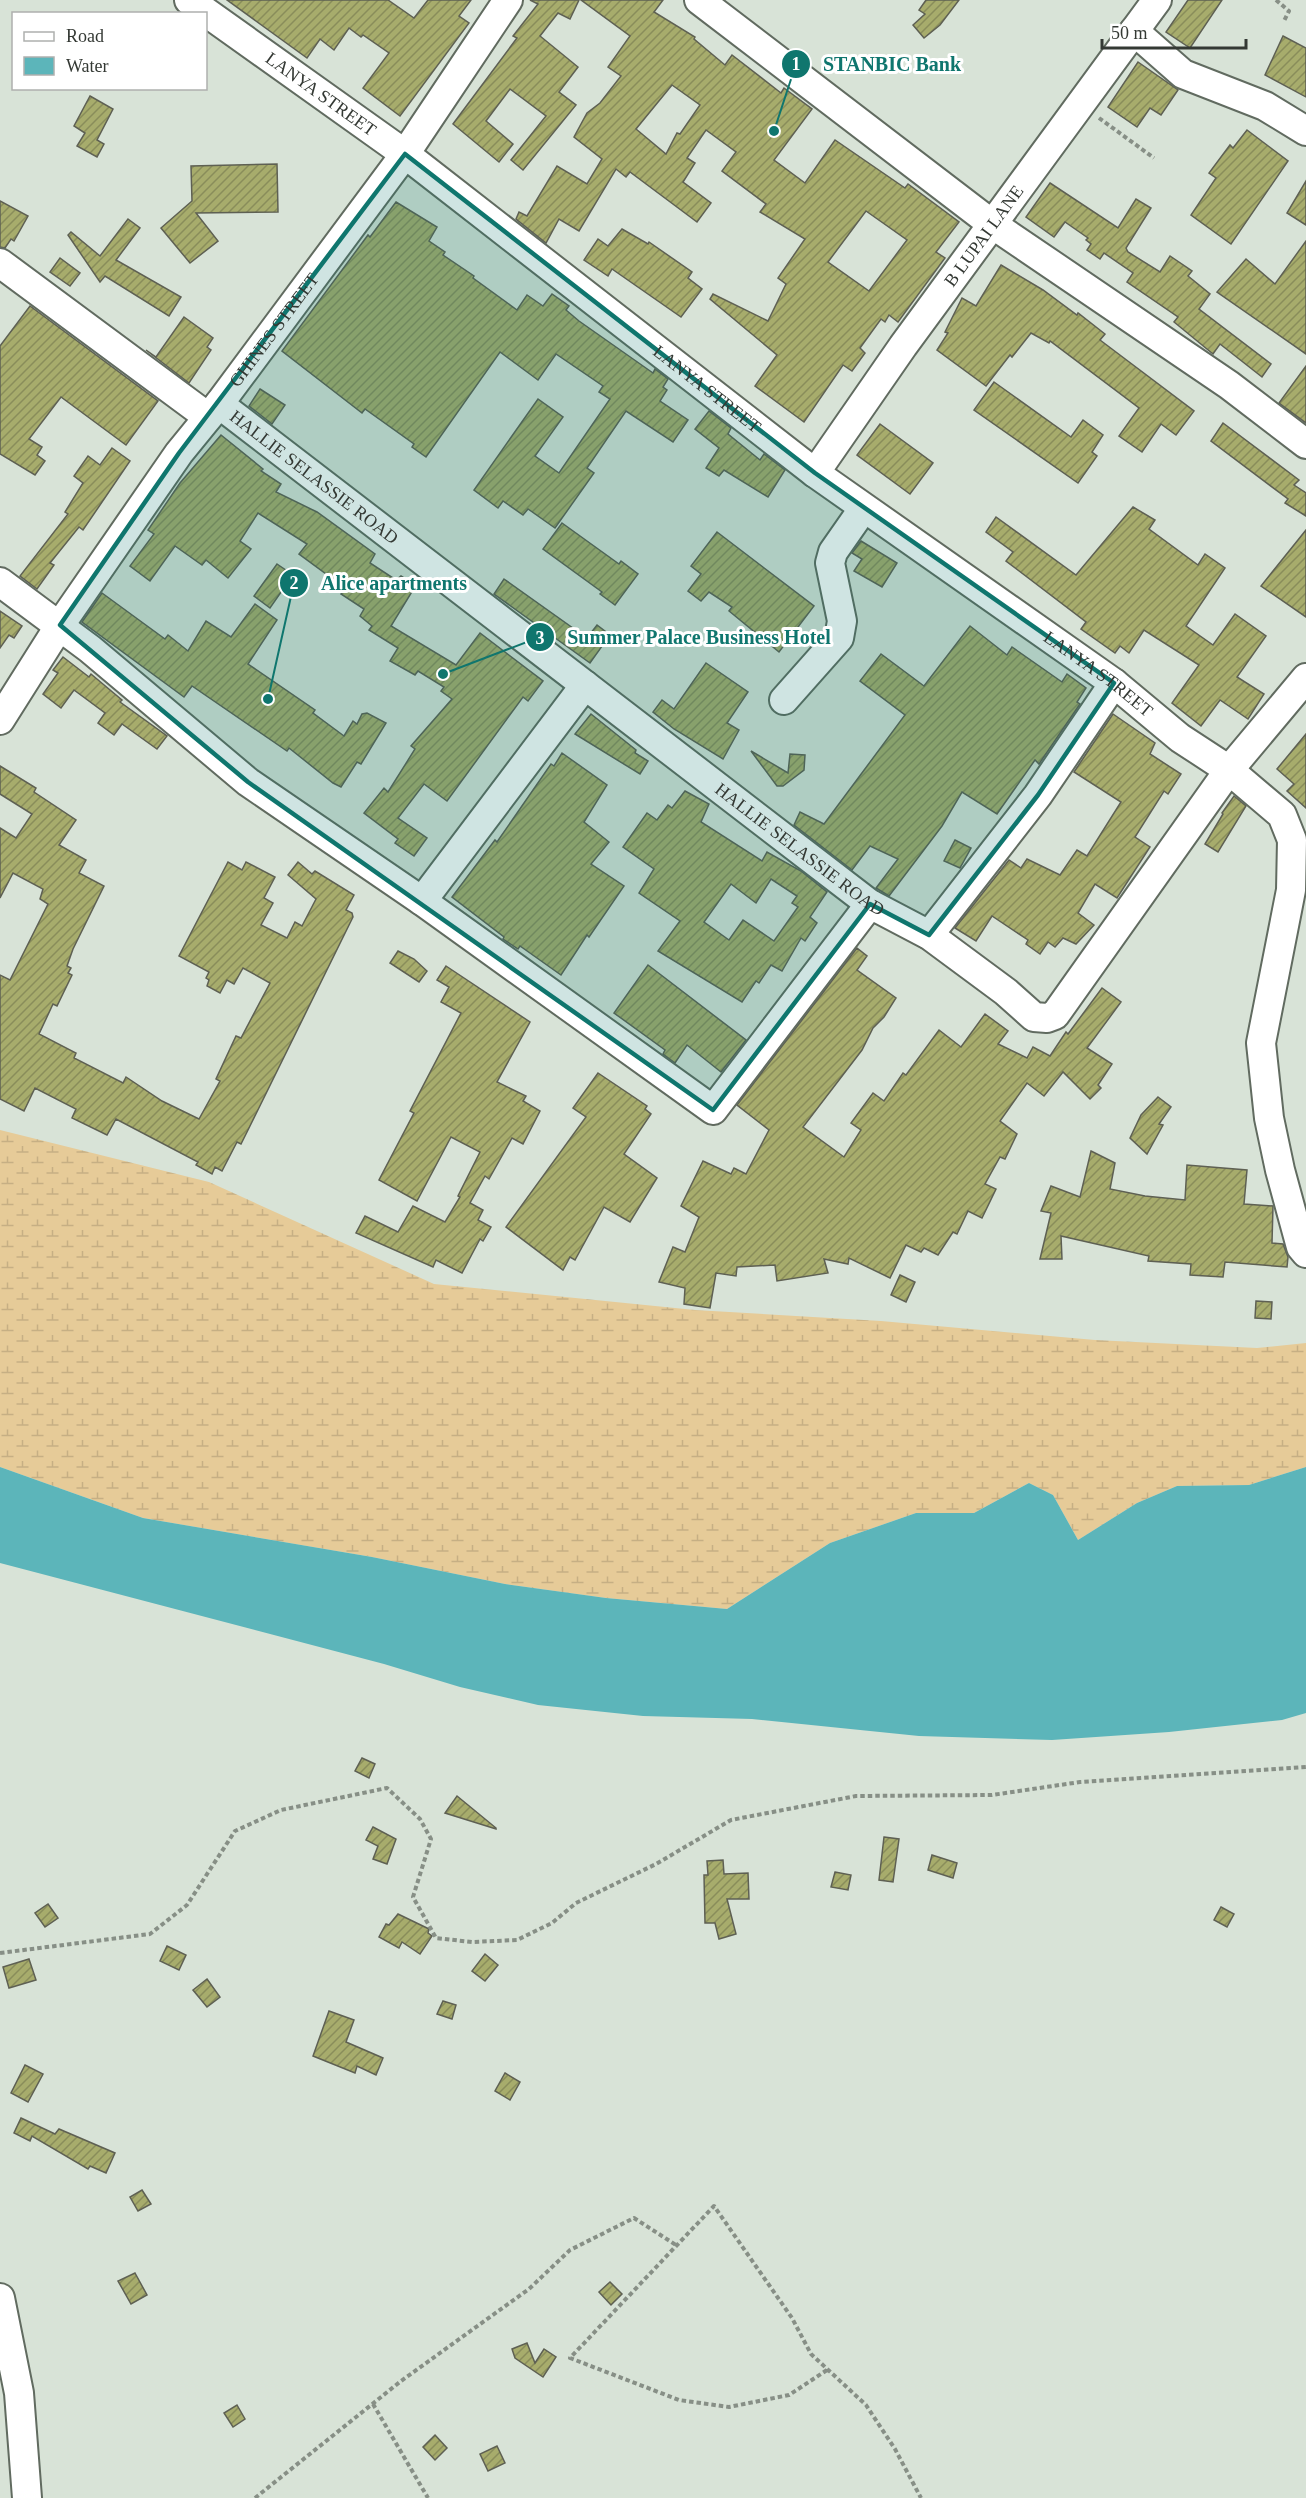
<svg xmlns="http://www.w3.org/2000/svg" width="1306" height="2498" font-family="'Times New Roman',serif">
	<defs>
		<pattern id="wetland-marsh" width="20" height="14" patternUnits="userSpaceOnUse" patternTransform="scale(1.5)"><rect width="20" height="14" fill="#e6cb98"/><path d="M1 5h8M5 5V1M11 12h8M15 12V8" fill="none" stroke="#c6af84"/></pattern>
		<pattern id="building-hatch" width="6" height="6" patternUnits="userSpaceOnUse" patternTransform="scale(1.5)"><rect width="6" height="6" fill="#a7ac6c"/><path d="M-1 1l2-2M0 6l6-6M5 7l2-2" fill="none" stroke="#898d5a"/></pattern>
	</defs>
	<rect width="100%" height="100%" fill="#d8e3d7"/>
	<polygon fill="url(#wetland-marsh)" points="0,1130 209,1182 434,1284 695,1310 881,1321 1095,1340 1257,1348 1306,1343 1306,1467 1249,1485 1177,1486 1137,1503 1078,1540 1053,1495 1029,1483 974,1513 916,1513 830,1543 727,1609 606,1598 505,1584 372,1557 143,1518 0,1467"/>
	<polygon fill="#5cb5ba" points="0,1467 143,1518 372,1557 505,1584 606,1598 727,1609 830,1543 916,1513 974,1513 1029,1483 1053,1495 1078,1540 1137,1503 1177,1486 1249,1485 1306,1467 1306,1713 1282,1720 1169,1732 1052,1740 919,1736 752,1719 643,1716 538,1705 460,1687 384,1664 0,1563"/>
	<g fill="url(#building-hatch)" stroke="#5e6053" stroke-width="1.5" fill-rule="evenodd">
		<polygon points="227,0 388,0 414,18 428,0 471,0 459,16 469,23 400,116 363,88 389,53 363,35 361,37 349,28 334,50 320,39 307,58"/>
		<polygon points="530,0 579,0 570,19 558,13 540,36 578,67 559,92 576,105 523,170 511,160 546,116 510,89 486,121 513,144 499,162 453,124 517,38 513,36 538,4"/>
		<path d="M581 0H663L654 12 695 37 694 39 725 65 732 55 781 93 784 88 812 109 774 160 805 183 835 140 905 188 908 184 959 222 936 252 945 258 898 322 889 315 885 322 881 319 860 348 865 353 852 371 843 365 804 422 755 386 777 355 710 299 713 294 768 321 786 284 778 278 805 239 760 212 766 204 722 171 736 152 706 130 687 158 695 163 683 182 711 203 697 222 630 172 626 177 616 169 579 231 559 219 546 243 516 219 519 212 527 216 557 166 587 184 602 159 574 137 587 113 600 103 621 76 608 67 630 36ZM672 85 700 105 680 134 677 133 666 154 636 129ZM866 211 907 240 869 291 828 262Z"/>
		<polygon points="926,0 959,0 940,25 924,38 913,25 925,14 919,10"/>
		<polygon points="1188,0 1222,0 1190,48 1166,32"/>
		<polygon points="1283,36 1306,48 1306,97 1265,75"/>
		<polygon points="1138,62 1178,90 1161,115 1150,108 1137,127 1108,107"/>
		<polygon points="90,96 113,109 97,140 104,144 97,157 77,146 85,133 74,126"/>
		<polygon points="1247,130 1288,161 1231,244 1191,215 1216,178 1209,173 1230,145 1233,148"/>
		<polygon points="277,164 278,212 196,213 218,241 190,263 161,228 192,201 191,166"/>
		<polygon points="1306,181 1306,225 1287,213"/>
		<polygon points="1050,183 1118,228 1136,199 1151,208 1126,248 1128,252 1160,272 1170,256 1192,271 1188,276 1210,294 1199,309 1271,364 1262,377 1220,344 1213,354 1174,322 1178,317 1127,282 1133,273 1104,253 1100,259 1087,250 1091,244 1086,240 1088,238 1065,222 1054,237 1026,217"/>
		<polygon points="0,201 28,216 14,241 11,239 5,248 0,247"/>
		<polygon points="396,202 437,227 429,241 445,252 443,255 474,276 473,278 517,310 527,295 543,306 552,294 569,306 566,310 579,321 653,373 655,369 668,379 663,387 667,390 660,401 688,420 673,442 626,411 587,468 594,473 555,528 528,509 523,515 503,501 498,508 474,490 538,399 563,417 535,456 559,473 610,399 599,392 603,386 556,354 538,380 500,352 426,457 412,447 414,444 365,409 362,413 282,351 368,235 370,237"/>
		<polygon points="128,219 140,228 116,260 181,297 169,316 105,276 100,282 68,235 71,232 100,256"/>
		<polygon points="622,229 648,244 649,242 692,272 688,278 702,289 681,317 612,269 608,276 584,260 598,239 608,246"/>
		<polygon points="1306,241 1306,354 1217,292 1246,259 1275,284"/>
		<polygon points="60,258 80,273 70,286 50,272"/>
		<polygon points="1001,265 1043,290 1077,315 1078,313 1105,334 1100,340 1194,411 1176,435 1161,424 1142,452 1119,436 1139,408 1050,341 1049,343 1031,333 1012,357 1010,355 986,386 937,350 948,333 945,332 962,298 976,306"/>
		<polygon points="30,306 158,401 126,445 61,397 29,439 42,447 37,455 45,461 35,475 0,454 0,346"/>
		<polygon points="184,317 213,338 207,347 211,350 189,383 146,350 156,357"/>
		<polygon points="1306,366 1306,423 1279,403"/>
		<polygon points="994,382 1071,437 1083,420 1103,435 1092,452 1097,456 1078,483 974,410"/>
		<polygon points="260,389 285,405 272,424 249,406"/>
		<polygon points="709,411 731,428 728,434 760,460 764,454 785,470 768,497 724,470 719,476 706,468 719,448 695,429"/>
		<polygon points="1223,423 1299,480 1294,485 1306,493 1306,516 1285,503 1288,499 1211,441"/>
		<polygon points="880,424 933,463 910,494 857,455"/>
		<polygon points="221,435 263,469 261,471 281,484 276,492 317,512 375,554 370,563 396,580 401,576 413,584 410,588 413,590 391,626 456,665 480,633 543,681 528,701 523,697 447,801 424,784 398,818 427,838 414,856 395,843 398,839 364,813 384,788 388,792 415,749 411,746 452,699 441,691 444,687 418,671 415,675 390,661 398,648 369,630 372,626 360,616 364,609 341,594 345,588 299,554 307,544 258,513 240,541 251,549 228,578 206,560 202,565 175,546 150,581 130,566 154,534 148,530 180,483"/>
		<polygon points="112,448 130,461 83,530 79,527 50,563 54,565 37,589 20,576 68,514 65,512 83,483 74,476 88,456 100,465"/>
		<polygon points="1133,507 1155,520 1149,529 1198,565 1205,554 1225,568 1186,626 1213,645 1235,614 1266,636 1237,677 1264,694 1248,719 1220,700 1201,726 1172,703 1199,665 1144,630 1129,653 1120,646 1115,653 1081,629 1086,622 1006,561 1013,552 986,532 996,517 1076,575"/>
		<polygon points="562,523 619,564 621,561 638,574 615,605 600,594 602,592 543,549"/>
		<polygon points="1306,530 1306,617 1261,586"/>
		<polygon points="717,532 814,606 779,652 729,611 732,607 709,592 701,601 688,591 701,574 691,566"/>
		<polygon points="861,541 897,563 882,587 854,571 862,559 852,553"/>
		<polygon points="277,564 293,575 270,608 254,596"/>
		<polygon points="504,579 587,638 597,625 610,635 590,663 494,594"/>
		<polygon points="102,593 165,639 168,635 188,651 206,621 231,637 255,604 277,620 248,664 315,710 313,713 344,736 353,721 357,724 362,714 367,713 386,723 361,764 357,762 341,787 333,783 289,748 287,751 192,686 184,697 82,622"/>
		<polygon points="0,611 22,626 14,638 9,635 0,648"/>
		<polygon points="970,626 1007,655 1012,647 1062,682 1067,674 1086,688 1077,702 1080,704 1039,764 1035,760 997,814 962,792 942,826 889,896 876,888 898,859 870,846 852,870 794,825 800,812 824,824 905,715 860,681 881,654 924,686"/>
		<polygon points="63,657 89,677 91,674 122,700 120,702 167,736 157,749 122,724 114,735 98,723 105,713 74,690 61,708 43,694 58,673 53,670"/>
		<polygon points="706,663 748,692 727,723 739,730 723,759 674,729 653,712 662,700 674,709"/>
		<polygon points="591,714 636,750 635,753 648,761 640,774 575,734"/>
		<polygon points="1113,714 1155,743 1150,754 1181,774 1168,794 1164,791 1135,837 1150,847 1117,898 1095,884 1078,913 1094,925 1076,944 1063,938 1055,947 1048,942 1040,954 1026,944 1028,940 992,916 976,941 955,928 1009,860 1021,868 1027,859 1060,875 1077,850 1087,856 1121,802 1074,772"/>
		<polygon points="1306,734 1306,808 1287,791 1294,784 1277,769"/>
		<polygon points="751,751 788,773 790,754 805,755 804,770 783,786 777,786"/>
		<polygon points="562,753 607,785 584,822 609,842 591,864 624,886 589,937 587,935 561,975 520,946 518,949 503,939 504,937 452,897 495,840 497,842 551,764 554,766"/>
		<polygon points="0,766 36,788 34,792 76,820 59,845 86,860 79,873 104,886 73,949 67,966 71,968 68,973 72,975 57,1006 53,1004 39,1034 76,1053 74,1058 123,1083 126,1077 162,1101 199,1119 220,1081 216,1079 236,1036 241,1038 270,983 243,968 234,984 227,980 220,993 207,986 209,980 206,978 209,972 179,956 228,862 242,870 246,862 275,877 264,898 273,903 261,925 287,938 295,922 302,926 316,899 288,875 298,862 312,874 315,871 354,895 346,910 352,913 353,917 248,1130 241,1144 237,1142 222,1171 215,1167 212,1174 196,1165 198,1162 116,1119 107,1135 72,1118 76,1109 35,1088 24,1111 0,1099 0,975 10,980 48,904 40,899 43,889 13,873 0,898 0,828 16,838 32,814 0,794"/>
		<path d="M685 791 709 804 701 822 762 861 767 852 801 871 827 892 810 917 817 923 805 941 801 938 782 971 771 965 759 983 756 981 742 1002 658 951 680 921 639 893 654 869 623 847 647 813 657 820 668 805 672 808ZM771 879 797 896 792 903 798 907 774 941 743 920 729 940 704 922 731 884 756 903Z"/>
		<polygon points="1234,796 1246,806 1218,852 1205,844 1223,814 1222,813"/>
		<polygon points="955,840 971,848 960,868 944,861"/>
		<polygon points="857,948 867,956 857,970 896,998 884,1017 873,1028 862,1050 803,1127 844,1157 861,1130 851,1123 873,1093 884,1101 903,1073 906,1075 939,1030 961,1047 985,1014 1008,1031 998,1044 1027,1058 1033,1047 1050,1056 1066,1032 1068,1034 1102,988 1121,1002 1087,1048 1112,1064 1098,1085 1101,1088 1090,1099 1063,1072 1044,1096 1027,1083 1000,1121 1017,1134 1005,1159 1000,1157 985,1184 996,1189 982,1218 968,1211 957,1234 953,1232 938,1255 924,1248 921,1252 906,1245 890,1278 849,1258 848,1264 824,1259 828,1273 777,1281 775,1265 737,1267 736,1276 716,1273 710,1308 684,1304 685,1288 659,1282 673,1247 685,1252 699,1217 681,1206 703,1161 731,1174 734,1168 746,1174 769,1130 737,1105"/>
		<polygon points="398,951 414,959 427,971 419,982 390,963"/>
		<polygon points="648,965 746,1040 721,1072 687,1045 675,1063 663,1054 665,1050 614,1013"/>
		<polygon points="446,966 530,1022 497,1082 526,1096 523,1101 540,1111 523,1144 512,1138 489,1179 485,1176 470,1203 483,1210 478,1220 491,1227 483,1241 480,1239 462,1273 436,1260 433,1267 356,1233 365,1216 398,1232 413,1206 445,1222 460,1197 458,1196 480,1152 451,1137 417,1201 379,1180 414,1113 410,1111 461,1013 441,1002 449,987 437,980"/>
		<polygon points="598,1073 647,1106 645,1109 651,1114 624,1154 657,1178 630,1222 604,1207 575,1260 570,1257 563,1270 506,1227 586,1117 573,1108"/>
		<polygon points="1158,1097 1171,1107 1159,1124 1163,1125 1147,1154 1130,1138 1141,1115"/>
		<polygon points="1091,1151 1115,1163 1110,1189 1145,1196 1185,1200 1187,1165 1247,1170 1244,1204 1273,1206 1272,1243 1283,1244 1288,1257 1287,1267 1225,1262 1223,1277 1190,1275 1191,1264 1148,1261 1149,1256 1061,1236 1062,1259 1040,1259 1051,1213 1041,1211 1051,1186 1080,1197"/>
		<polygon points="900,1275 915,1282 906,1302 891,1295"/>
		<polygon points="1256,1301 1272,1302 1271,1319 1255,1318"/>
		<polygon points="362,1758 375,1764 369,1778 355,1771"/>
		<polygon points="457,1796 496,1828 496,1829 445,1813"/>
		<polygon points="373,1827 396,1839 387,1864 373,1859 378,1846 366,1840"/>
		<polygon points="884,1837 899,1839 893,1882 879,1880"/>
		<polygon points="932,1855 957,1863 953,1878 928,1870"/>
		<polygon points="723,1860 724,1874 748,1873 749,1899 727,1899 736,1934 719,1939 715,1923 705,1923 704,1875 708,1875 707,1861"/>
		<polygon points="835,1872 851,1875 848,1890 831,1887"/>
		<polygon points="48,1904 58,1918 45,1927 35,1913"/>
		<polygon points="1221,1907 1234,1914 1227,1927 1214,1920"/>
		<polygon points="398,1914 429,1929 428,1933 432,1936 420,1954 402,1942 399,1948 379,1937 386,1924 389,1925"/>
		<polygon points="167,1946 186,1955 179,1970 160,1961"/>
		<polygon points="485,1954 498,1965 485,1981 472,1971"/>
		<polygon points="29,1959 36,1980 9,1988 3,1967"/>
		<polygon points="207,1979 220,1997 207,2007 193,1990"/>
		<polygon points="443,2001 456,2005 452,2019 437,2014"/>
		<polygon points="329,2011 354,2020 346,2042 383,2058 376,2075 357,2066 355,2073 313,2056"/>
		<polygon points="25,2065 43,2074 28,2102 11,2093"/>
		<polygon points="505,2073 520,2082 510,2100 495,2091"/>
		<polygon points="21,2118 55,2134 59,2129 115,2153 106,2173 90,2166 88,2169 32,2136 30,2141 14,2133"/>
		<polygon points="142,2190 151,2204 138,2211 130,2197"/>
		<polygon points="135,2273 147,2295 131,2304 118,2281"/>
		<polygon points="610,2282 622,2294 611,2305 599,2292"/>
		<polygon points="527,2343 535,2363 544,2349 556,2357 543,2377 515,2358 512,2349"/>
		<polygon points="237,2405 245,2419 233,2427 224,2413"/>
		<polygon points="435,2435 447,2448 435,2460 423,2447"/>
		<polygon points="497,2446 505,2463 488,2471 480,2454"/>
	</g>
	<g fill="none" stroke-linecap="round" stroke-linejoin="round">
		<g stroke="#616b60" stroke-width="32">
			<g id="minor">
				<path id="s1" d="M189 0 405 154 815 473 1114 683 1180 738 1229 770 1282 815 1292 840 1291 890 1261 1043 1269 1118 1280 1170 1301 1247 1306 1253"/>
				<polyline points="699,0 992,224 1229,385 1306,444"/>
				<polyline points="1134,31 1183,74 1265,106 1306,131"/>
				<polyline points="0,263 208,417"/>
				<path id="s2" d="M219 404 870 904 929 935 1006 992 1034 1017 1047 1018 1055 1015 1229 770 1306 678"/>
				<path id="s3" d="M815 473 903 346 1157 0"/>
				<polyline points="0,582 90,649 248,782 422,901 713,1110 870,904"/>
				<polyline points="784,700 839,638 842,621 830,563 833,552 863,509"/>
				<path id="s4" d="M0 720 60 625 179 453 219 404 405 154 508 0"/>
				<polyline points="422,901 585,685"/>
				<polyline points="929,935 1038,795 1114,683"/>
				<polyline points="0,2298 19,2393 27,2498"/>
			</g>
		</g>
		<g stroke="#878f86" stroke-width="4" stroke-dasharray="4.5 3" stroke-linecap="butt">
			<polyline points="1276,0 1289,11 1284,21"/>
			<polyline points="1099,118 1154,158"/>
			<polyline points="0,1953 150,1934 187,1905 235,1831 281,1810 387,1788 420,1819 431,1839 413,1897 436,1938 472,1942 517,1940 552,1923 576,1903 656,1864 731,1820 856,1796 992,1795 1080,1782 1306,1767"/>
			<polyline points="827,2370 789,2395 729,2407 679,2400 570,2358 714,2206 792,2318 811,2354 866,2405 895,2449 921,2498"/>
			<polyline points="373,2404 428,2498"/>
			<polyline points="255,2498 401,2381 529,2289 570,2250 634,2218 676,2245"/>
		</g>
		<use href="#minor" stroke="#fff" stroke-width="28"/>
	</g>
	<path fill="#0f766e" fill-opacity="0.2" stroke="#0f766e" stroke-width="4.5" stroke-linejoin="round" d="M405 154 815 473 1114 683 1038 795 929 935 870 904 713 1110 248 782 60 625 179 453Z"/>
	<g text-anchor="middle" stroke-width="6" stroke-linejoin="round" paint-order="stroke">
		<g font-size="18" fill="#343934" stroke="#fff">
			<text dy="6" stroke="none"><textPath href="#s1" startOffset="162">LANYA STREET</textPath></text>
			<text dy="6" stroke="none"><textPath href="#s3" startOffset="291">B LUPAI LANE</textPath></text>
			<text dy="6" stroke="none"><textPath href="#s4" startOffset="477">GHINES STREET</textPath></text>
			<text dy="6" stroke="none"><textPath href="#s1" startOffset="648">LANYA STREET</textPath></text>
			<text dy="6" stroke="none"><textPath href="#s2" startOffset="120">HALLIE SELASSIE ROAD</textPath></text>
			<text dy="6" stroke="none"><textPath href="#s1" startOffset="1132">LANYA STREET</textPath></text>
			<text dy="6" stroke="none"><textPath href="#s2" startOffset="732">HALLIE SELASSIE ROAD</textPath></text>
		</g>
	</g>
	<path fill="none" stroke="#0f766e" stroke-width="2" d="M774 131L796 64M268 699L294 583M443 674L540 637"/>
	<g fill="#0f766e" stroke="#fff" stroke-width="2">
		<circle cx="774" cy="131" r="6"/>
		<circle cx="268" cy="699" r="6"/>
		<circle cx="443" cy="674" r="6"/>
		<circle cx="796" cy="64" r="15"/>
		<circle cx="294" cy="583" r="15"/>
		<circle cx="540" cy="637" r="15"/>
	</g>
	<g font-size="18" text-anchor="middle" font-weight="bold" fill="#fff">
		<text x="796" y="70">1</text>
		<text x="294" y="589">2</text>
		<text x="540" y="644">3</text>
	</g>
	<g font-size="20" text-anchor="middle" font-weight="bold" fill="#0f766e" stroke="#fff" stroke-width="6" stroke-linejoin="round" paint-order="stroke">
		<text x="892" y="71">STANBIC Bank</text>
		<text x="394" y="590">Alice apartments</text>
		<text x="699" y="644">Summer Palace Business Hotel</text>
	</g>
	<rect x="12" y="12" width="195" height="78" fill="#ffffff" stroke="#aeb0ae" stroke-width="1.5"/>
	<rect x="24" y="32" width="30" height="9" fill="#ffffff" stroke="#aeb0ae" stroke-width="1.5"/>
	<text x="66" y="42" font-size="18" fill="#343934">Road</text>
	<rect x="24" y="57" width="30" height="18" fill="#5cb5ba" stroke="#aeb0ae" stroke-width="1.5"/>
	<text x="66" y="72" font-size="18" fill="#343934">Water</text>
	<path d="M1102 39v9h144v-9" fill="none" stroke="#343934" stroke-width="3"/>
	<text x="1111" y="39" font-size="18" fill="#343934" stroke="#ffffff" stroke-width="4.5" paint-order="stroke">50 m</text>
</svg>
